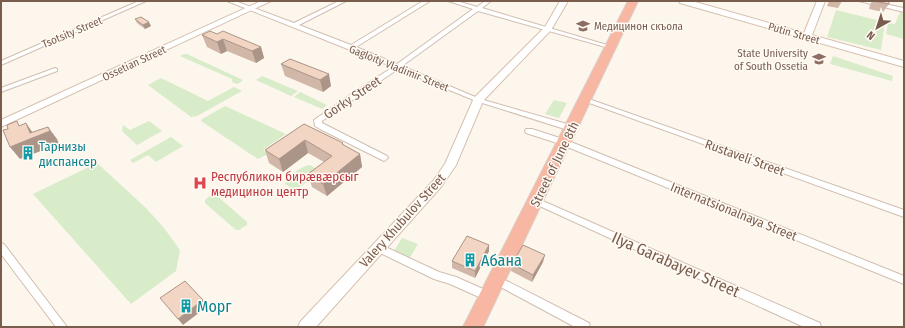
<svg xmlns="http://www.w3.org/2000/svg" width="905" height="328" font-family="'Fira Sans Condensed',sans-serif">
	<rect width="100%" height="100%" fill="#fdf6ec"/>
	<g fill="#d8ecc9">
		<polygon points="836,10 885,22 881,50 827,37"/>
		<polygon points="900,12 904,13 904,39 886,34 888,23 895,24"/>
		<path d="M184 54H187L243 80C239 84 237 85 232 82V79L180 56Z"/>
		<polygon points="833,56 893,76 892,81 830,64"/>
		<polygon points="262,76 298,91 291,96 256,80"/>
		<polygon points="161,78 208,101 234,87 242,91 197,116 191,117 148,85"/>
		<polygon points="300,92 327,105 322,109 294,97"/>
		<polygon points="554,100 567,103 559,118 545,114"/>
		<polygon points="225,106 286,134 263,150 268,154 258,159 201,121 202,119"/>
		<polygon points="149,121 162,131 137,145 122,131 123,125 130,130"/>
		<polygon points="171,137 183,146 156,162 148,155 133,163 130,160"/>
		<polygon points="97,163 146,208 164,228 180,250 176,271 131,304 33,194"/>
		<path d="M310 165 318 170C315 177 301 188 293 189L285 184C287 176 302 166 310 165Z"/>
		<polygon points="211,195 216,195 247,222 247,225 239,230 236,230 205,203 205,200"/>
		<polygon points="402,238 418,244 409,259 395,253 394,251"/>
	</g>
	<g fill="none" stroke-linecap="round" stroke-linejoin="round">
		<g stroke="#d1beb0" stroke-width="2">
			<g id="street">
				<polygon points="139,1 146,1 1,65 1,61"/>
				<polygon points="227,1 235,1 294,23 339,1 346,1 299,25 351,45 423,1 430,1 356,47 397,64 473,9 448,1 457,1 477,7 485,1 491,1 482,8 614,47 611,49 609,48 478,11 402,66 480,99 574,126 575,128 574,130 568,130 476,101 398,69 322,121 322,123 326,125 387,156 388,158 384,161 320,129 315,126 314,120 359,89 393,67"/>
				<polygon points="859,1 869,1 904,8 904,12"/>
				<polygon points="55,68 57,69 57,71 1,92 1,88"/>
				<polygon points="586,98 904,210 904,217 584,101 583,100 584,99"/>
				<polygon points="526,129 532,129 566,140 904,276 904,284 560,144 526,133 525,131"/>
				<polygon points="536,198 820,323 821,327 804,327 533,203 532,201 533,199"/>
				<polygon points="1,243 4,244 67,327 56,327 1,254"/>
				<polygon points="377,243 439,272 456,277 492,293 493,296 492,299 488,301 450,284 434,279 374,250 372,247 374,244"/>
				<polygon points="497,276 589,323 590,327 575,327 493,283 492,280 493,277"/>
			</g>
		</g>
		<g stroke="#d6c0b0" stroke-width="2">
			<g id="secondary">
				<polygon points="261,1 271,1 1,127 1,120"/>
				<polygon points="560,1 568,1 551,30 483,101 456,165 441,187 316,327 298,327 300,322 433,181 445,164 474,98 545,27"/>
				<polygon points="679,1 692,1 804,33 817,1 825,1 812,35 904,61 904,67 680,3"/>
			</g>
		</g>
		<g stroke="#dad1cd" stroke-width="2">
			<polygon id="highway" points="628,1 638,1 483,327 463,327"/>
		</g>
		<use href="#street" fill="#fff" fill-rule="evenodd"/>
		<use href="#secondary" fill="#fff" fill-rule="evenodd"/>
		<use href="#highway" fill="#f7b7a3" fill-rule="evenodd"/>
	</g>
	<g fill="#d1b7a8">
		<polygon points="829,1 842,1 838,8 827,6"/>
		<polygon points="872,1 889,1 889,4 883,12 869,9 870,5"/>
		<polygon points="135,19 151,26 145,29 137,23"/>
		<polygon points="217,34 261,47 264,58 256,63 227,51 221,54 207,47 202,35"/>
		<polygon points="290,59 331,86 323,92 285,76 281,64"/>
		<polygon points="304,124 360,154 362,167 327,196 312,187 308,174 324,162 308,153 283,172 269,163 265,150"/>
		<polygon points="489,245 489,251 475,278 452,268 452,261"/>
		<polygon points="543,262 532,282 511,271 512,264"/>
	</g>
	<g fill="#aa9588">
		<polygon points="149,22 151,26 145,29 143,25"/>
		<polygon points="223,39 227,51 221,54 217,42"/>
		<polygon points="261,47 264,58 256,63 252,51"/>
		<polygon points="329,74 331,86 323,92 320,80"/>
		<polygon points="26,123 35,136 48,127 57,139 59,144 20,159 10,147 30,133"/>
		<polygon points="305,140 308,153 283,172 279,159"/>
		<polygon points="360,154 362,167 327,196 323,184"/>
		<polygon points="489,245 489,251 475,278 475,271"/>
		<polygon points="545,255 543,262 532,282 533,275"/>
		<polygon points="203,300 208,306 183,325 178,319"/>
	</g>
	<g fill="#f3d5c3" stroke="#aa9588">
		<polygon points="874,1 889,1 889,4"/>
		<polygon points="141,17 149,22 143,25 135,19"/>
		<polygon points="210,31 217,34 223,31 261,47 252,51 223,39 217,42 202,35"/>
		<polygon points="290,59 329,74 320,80 281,64"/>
		<polygon points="17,121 19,126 26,123 30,133 48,127 50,131 10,147 3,130 8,129 7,125"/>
		<polygon points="304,124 343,143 342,144 360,154 323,184 308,174 332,156 305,140 279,159 265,150"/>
		<polygon points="467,236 489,245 475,271 452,261"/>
		<polygon points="523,245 545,255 533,275 512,264"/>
		<polygon points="185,281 203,300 178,319 160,298"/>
	</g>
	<defs>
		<g id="university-bare" transform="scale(1.08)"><path d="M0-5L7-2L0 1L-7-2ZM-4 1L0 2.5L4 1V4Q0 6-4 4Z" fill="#8d6e63" stroke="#fffaf3" stroke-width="2.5" paint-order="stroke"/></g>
		<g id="building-bare" transform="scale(1.08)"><path d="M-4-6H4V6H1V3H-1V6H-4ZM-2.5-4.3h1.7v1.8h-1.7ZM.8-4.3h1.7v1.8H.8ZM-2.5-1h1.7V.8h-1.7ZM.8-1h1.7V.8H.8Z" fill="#0f9aa8" stroke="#fffaf3" stroke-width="2.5" paint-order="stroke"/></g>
		<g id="hospital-bare" transform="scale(1.08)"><path d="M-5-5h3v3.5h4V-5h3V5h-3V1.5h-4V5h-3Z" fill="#e0444e" stroke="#fffaf3" stroke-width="2.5" paint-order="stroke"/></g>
	</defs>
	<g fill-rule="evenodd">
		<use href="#university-bare" x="583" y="26"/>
		<use href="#university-bare" x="819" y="59"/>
		<use href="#building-bare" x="28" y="153"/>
		<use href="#hospital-bare" x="200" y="183"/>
		<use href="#building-bare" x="470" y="260"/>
		<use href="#building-bare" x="186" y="306"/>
	</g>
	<g text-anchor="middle" stroke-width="3" stroke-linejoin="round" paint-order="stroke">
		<g font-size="11" fill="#785e54" stroke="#fffaf3" text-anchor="start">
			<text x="594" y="30">Медицинон скъола</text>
			<text x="808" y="57" text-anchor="end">State University<tspan x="808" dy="13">of South Ossetia</tspan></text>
		</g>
		<g font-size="11" fill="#7a5c4d" stroke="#fffaf3">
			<text transform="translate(72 32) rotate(-23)" y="4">Tsotsity Street</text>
			<text transform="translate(794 33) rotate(16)" y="4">Putin Street</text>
			<text transform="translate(134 63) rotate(-25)" y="4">Ossetian Street</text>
			<text transform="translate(399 68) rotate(22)" y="4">Gagloity Vladimir Street</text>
		</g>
		<g font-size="13" fill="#7a5c4d" stroke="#fffaf3">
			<text transform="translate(352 97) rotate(-34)" y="5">Gorky Street</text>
			<text transform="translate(745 157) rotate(20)" y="5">Rustaveli Street</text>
			<text transform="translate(554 164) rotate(-64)" y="5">Street of June 8th</text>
			<text transform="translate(734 211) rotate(22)" y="5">Internatsionalnaya Street</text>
			<text transform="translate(402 220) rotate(-48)" y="5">Valery Khubulov Street</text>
		</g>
		<g font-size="13" fill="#0d838f" stroke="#fffaf3" text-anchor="start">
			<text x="39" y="151">Тарнизы<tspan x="39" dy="15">диспансер</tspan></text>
		</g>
		<g font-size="13" fill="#be3a42" stroke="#fffaf3" text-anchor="start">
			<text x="211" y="181">Республикон бирæвæрсыг<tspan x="211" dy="15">медицинон центр</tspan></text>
		</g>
		<g font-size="16" fill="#0d838f" stroke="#fffaf3" text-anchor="start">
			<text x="481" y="266">Абана</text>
			<text x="197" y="312">Морг</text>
		</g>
		<g font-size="16" fill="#7a5c4d" stroke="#fffaf3">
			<text transform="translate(676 264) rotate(24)" y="6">Ilya Garabayev Street</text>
		</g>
	</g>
	<rect width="905" height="328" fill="none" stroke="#7a5c4d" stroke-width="4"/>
	<g transform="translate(877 28) rotate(219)" stroke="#fffaf3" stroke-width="3" paint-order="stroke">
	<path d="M0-3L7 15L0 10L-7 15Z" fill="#7a5c4d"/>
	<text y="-6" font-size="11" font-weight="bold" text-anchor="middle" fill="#7a5c4d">N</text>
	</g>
</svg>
